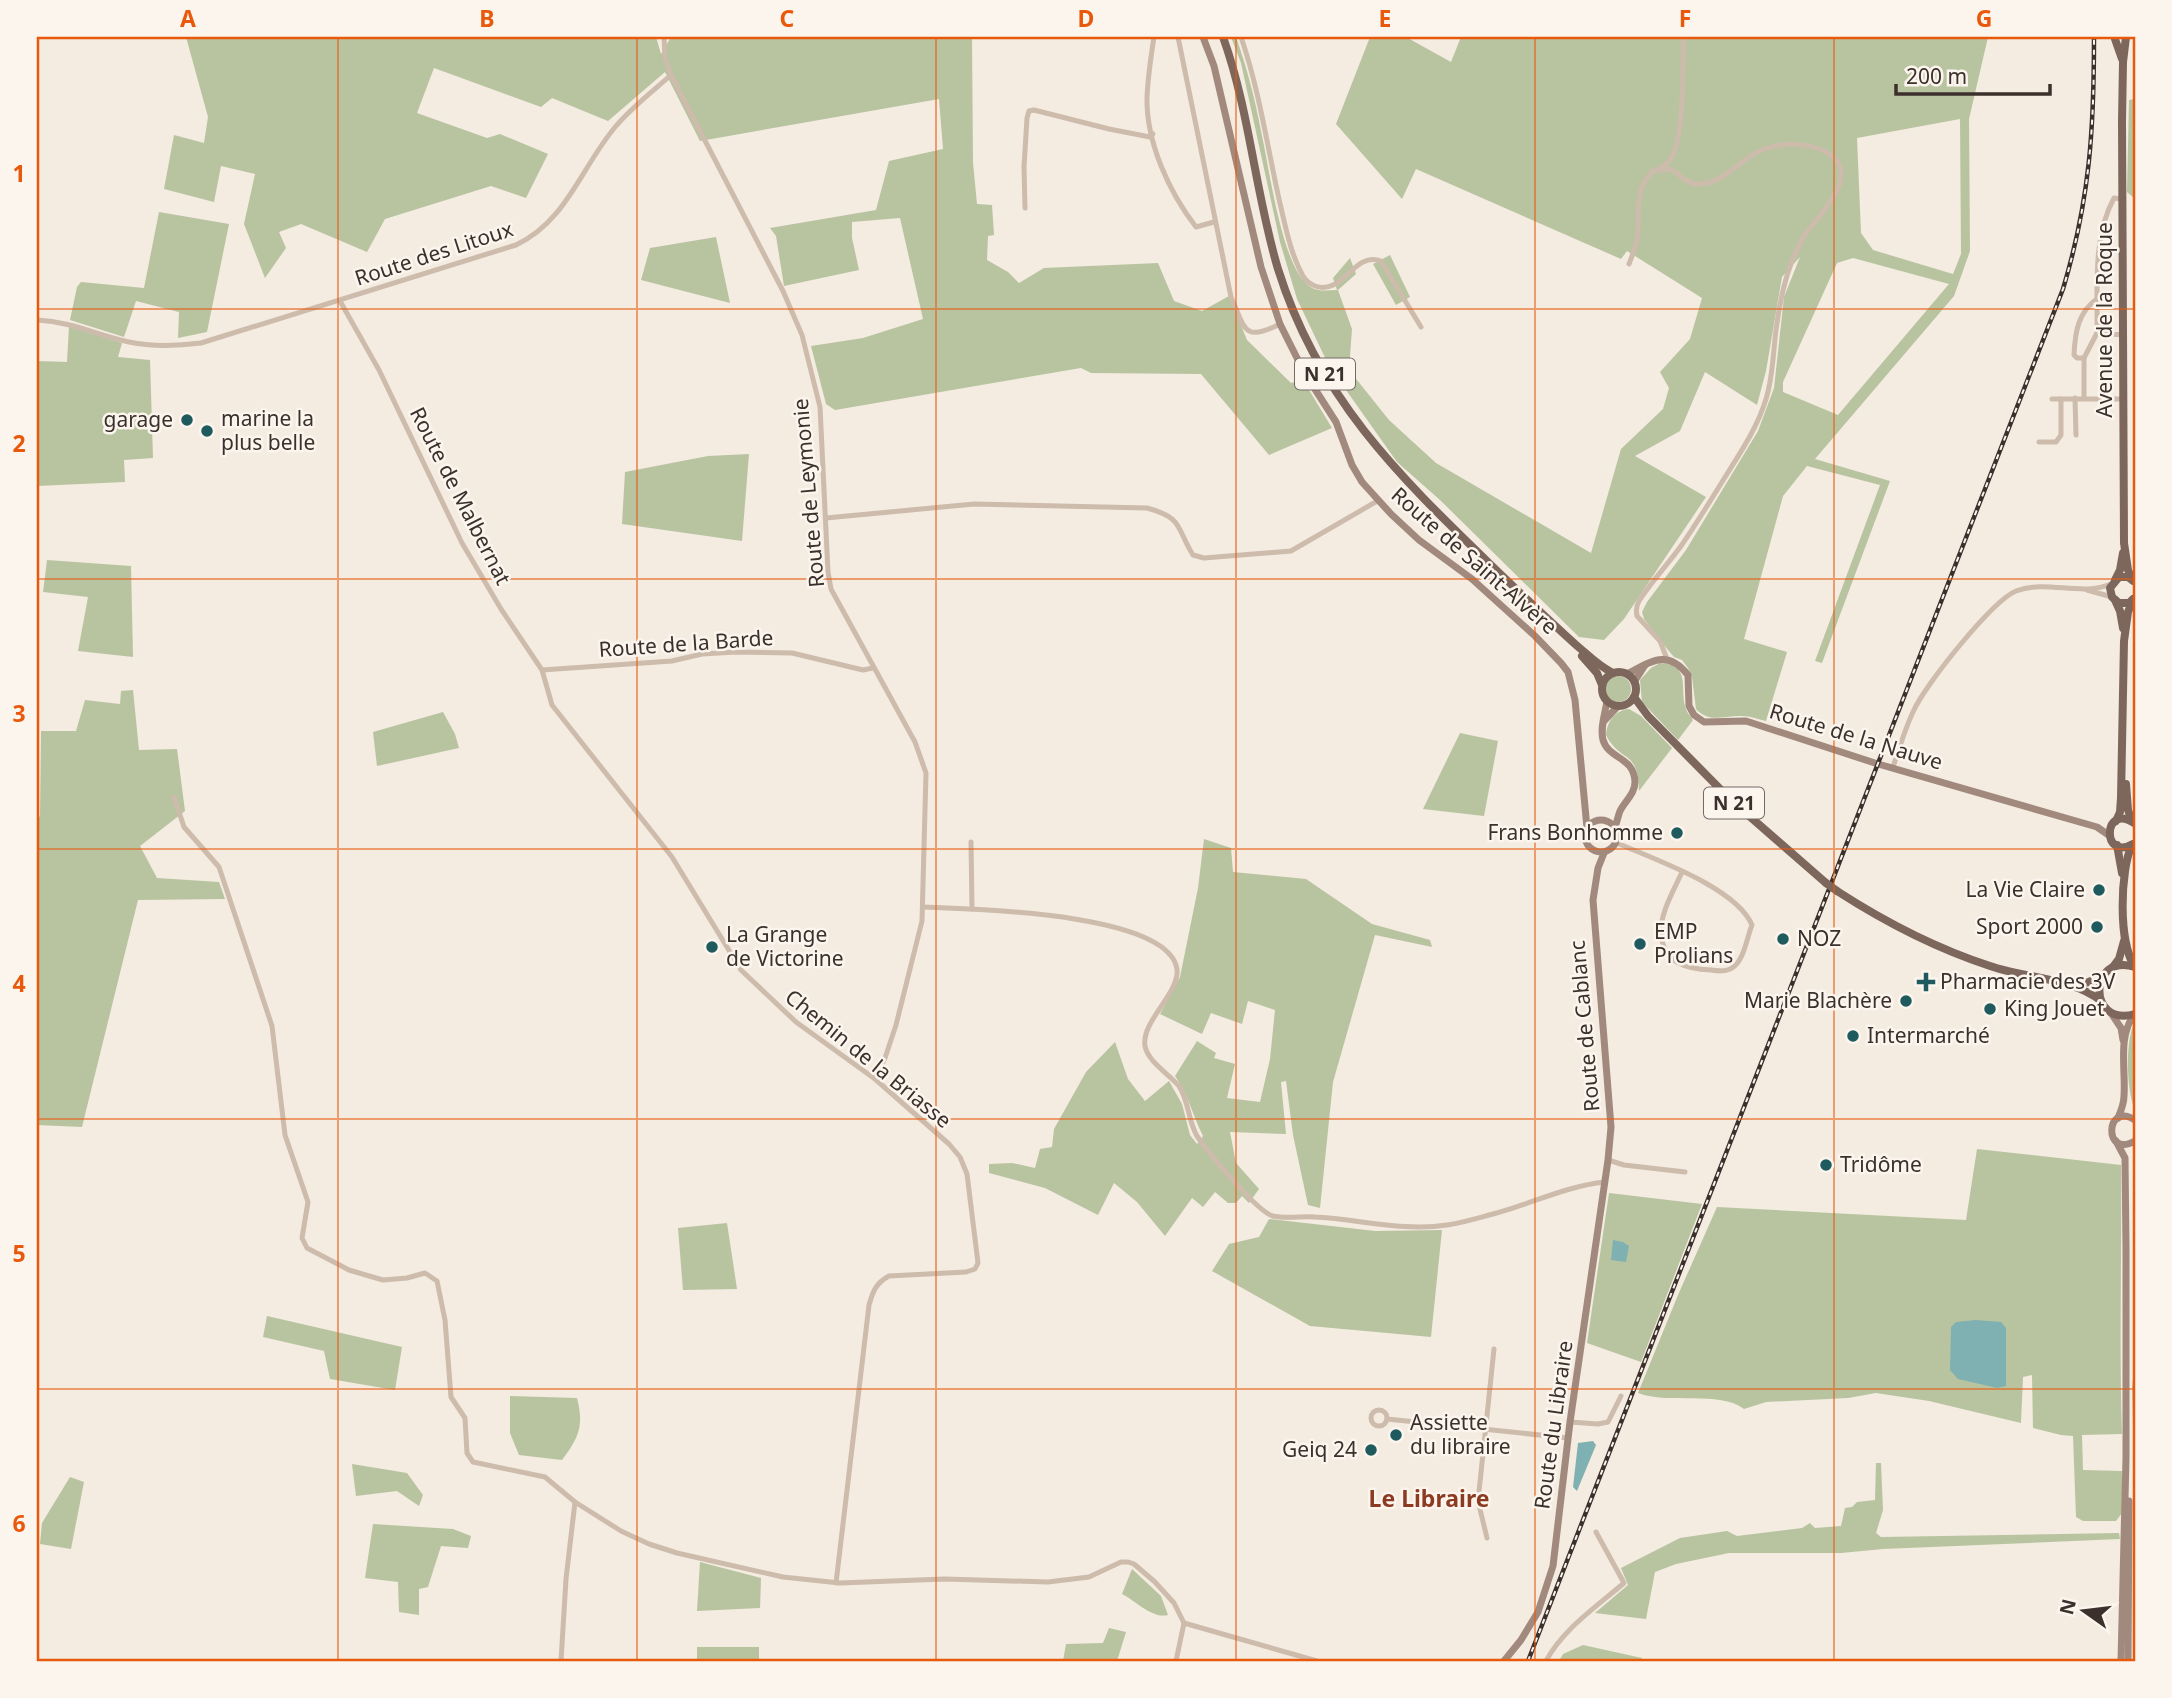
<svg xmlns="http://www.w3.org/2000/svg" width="2172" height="1698" font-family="'Noto Sans',sans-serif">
	<rect width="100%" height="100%" fill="#f4ebe1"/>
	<g fill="#b8c4a0" fill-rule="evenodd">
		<polygon points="186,37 376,37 386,39 387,37 656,37 661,54 671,37 972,37 973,163 977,204 992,205 994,235 988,236 987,260 1008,272 1019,283 1044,268 1158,263 1174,301 1202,311 1229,296 1247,340 1291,383 1303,380 1332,428 1269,455 1201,374 1091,373 1081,368 835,410 826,404 811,346 863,338 923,319 900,218 852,222 852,238 859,270 784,286 776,236 770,228 876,210 889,161 943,149 939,99 700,141 665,72 608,121 552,98 541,107 434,68 417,113 487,138 500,134 548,154 526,198 491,186 385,219 367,252 301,224 279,232 286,248 265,278 244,224 255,174 221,166 214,202 164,189 174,135 204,143 208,117"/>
		<path d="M1231 37H1236C1247 68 1255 99 1261 131 1269 166 1281 262 1307 284 1316 293 1326 290 1337 290L1333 278 1350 258 1356 274 1338 290 1352 329 1349 370 1389 420 1436 463 1591 553 1621 449 1663 409 1669 388 1660 372 1690 339 1702 298 1627 251 1621 259 1416 169 1402 199 1336 124 1370 37H1406L1451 62 1461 37H1988L1969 119 1970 251 1954 296 1815 459 1890 481 1822 663 1815 661 1880 485 1807 466 1783 496 1744 639 1787 652 1766 721C1758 719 1750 716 1742 716 1724 715 1710 724 1696 709L1692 677 1688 668 1682 660 1674 657 1668 650 1644 619 1642 612 1647 602 1686 550 1758 431 1774 388 1784 297 1800 257 1782 277 1766 371 1757 405 1705 372 1680 431 1635 456 1706 497 1624 619 1604 640 1579 637 1440 500 1397 462 1329 366 1297 299 1280 242 1241 63ZM1960 119 1961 254 1953 274 1873 250 1861 233 1857 138ZM1853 258 1949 284 1838 415 1783 392V382L1837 263Z"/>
		<polygon points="2135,99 2135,199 2127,192 2129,100"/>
		<polygon points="159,212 229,224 207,332 178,338 179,312 136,301 124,337 70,320 77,287 81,282 144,288"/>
		<polygon points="716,237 730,303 641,280 650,248"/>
		<polygon points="1390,255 1410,297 1396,305 1373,264"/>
		<polygon points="69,326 122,343 118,357 150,360 153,458 124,460 125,482 37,486 37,361 67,362"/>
		<polygon points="749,454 742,541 622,524 625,472 708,456"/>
		<polygon points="47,560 131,566 133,657 78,651 88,597 43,592"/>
		<path d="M1660 663C1691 664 1680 688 1685 706 1686 712 1690 715 1693 720L1678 740 1642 702 1640 680 1651 668Z"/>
		<circle cx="1618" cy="689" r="13"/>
		<polygon points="133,690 139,750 177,749 185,811 140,846 157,878 219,882 225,899 138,900 82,1127 37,1125 37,820 40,816 41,731 76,731 85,700 120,704 121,691"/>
		<path d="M1629 709 1641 716 1672 748 1639 791C1638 748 1621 764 1606 735 1607 722 1615 710 1629 709Z"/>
		<polygon points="443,712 455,734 459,748 377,766 373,732"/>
		<polygon points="1460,733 1498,741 1484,816 1423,809"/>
		<path d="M1204 839 1231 848 1233 872 1306 879 1372 924 1430 940 1432 947 1375 935 1333 1082 1320 1208 1308 1205 1293 1135 1286 1081 1281 1082 1286 1134 1230 1132 1236 1163 1259 1189 1249 1203 1242 1196 1236 1203H1228L1215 1192 1203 1207 1192 1198 1165 1236 1137 1202 1114 1183 1098 1215 1045 1188 989 1173V1164L1012 1163 1035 1168 1040 1149 1052 1147 1054 1129 1086 1072 1115 1042 1128 1079 1145 1101 1169 1081 1182 1104 1190 1135 1197 1144 1203 1136C1193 1116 1188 1094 1175 1076L1197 1041 1216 1053 1214 1058 1235 1064 1227 1098 1260 1102 1270 1059 1275 1010 1248 1001 1242 1024 1211 1013 1202 1034 1160 1014 1180 977 1198 888Z"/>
		<path d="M2135 1021V1110C2126 1090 2125 1040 2135 1021Z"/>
		<path d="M1977 1149 2121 1165C2122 1254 2119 1344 2122 1434L2082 1435 2083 1470 2122 1471V1513L2116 1521H2083L2076 1517 2073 1436 2061 1435 2033 1428 2032 1375 2023 1377 2021 1423 1929 1401 1876 1393 1848 1398 1766 1402 1744 1409C1719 1390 1669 1405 1638 1393L1678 1295 1717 1207 1966 1220Z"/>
		<polygon points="1609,1193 1702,1204 1641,1362 1587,1343"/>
		<polygon points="1269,1219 1375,1231 1442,1230 1431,1337 1310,1326 1212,1271 1229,1244 1259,1237"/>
		<polygon points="727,1223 737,1289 683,1290 678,1228"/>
		<polygon points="267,1316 402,1347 395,1390 330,1379 324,1351 263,1337"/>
		<polygon points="2135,1359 2135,1508 2132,1387"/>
		<path d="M510 1396 577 1398C584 1426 579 1437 562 1460L519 1455 510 1433Z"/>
		<polygon points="1876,1463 1881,1463 1883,1510 1876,1533 1881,1537 2119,1533 2120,1539 1883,1549 1841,1553 1729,1553 1676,1564 1655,1572 1646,1619 1595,1613 1628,1585 1621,1568 1680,1538 1727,1531 1737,1536 1802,1528 1810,1523 1815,1528 1841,1526 1845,1508 1852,1507 1857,1502 1875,1500"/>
		<polygon points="352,1464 407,1473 423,1495 419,1506 397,1491 356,1496"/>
		<polygon points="70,1477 84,1482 71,1549 40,1544 42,1523"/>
		<polygon points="373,1524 453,1529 471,1536 468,1548 441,1546 428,1587 419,1589 419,1615 399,1612 398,1582 365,1578"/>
		<polygon points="700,1562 761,1578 760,1608 697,1611"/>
		<path d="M1132 1569 1161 1596 1168 1615C1152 1619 1136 1601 1122 1594Z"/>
		<polygon points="1109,1628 1126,1632 1117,1661 1063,1661 1066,1644 1103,1643"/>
		<polygon points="1583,1645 1642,1658 1641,1661 1559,1661 1563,1654"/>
		<rect x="697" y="1647" width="62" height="14"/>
	</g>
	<g fill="#7fb0b2">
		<polygon points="1613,1240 1623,1242 1629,1246 1626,1262 1611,1260"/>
		<polygon points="1976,1320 2001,1322 2006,1328 2006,1386 1997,1388 1958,1379 1950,1370 1951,1327 1956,1322"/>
		<polygon points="1593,1441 1596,1445 1577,1491 1573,1487 1578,1443"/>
	</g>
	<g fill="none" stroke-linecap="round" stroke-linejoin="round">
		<g stroke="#cdbbac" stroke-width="5">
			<polyline points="664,37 665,58 671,75 783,291 802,335 820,407 828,572 831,589 915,742 926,773 922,921 896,1025 885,1058 875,1079"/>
			<path d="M1154 37C1151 56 1148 77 1147 97 1146 142 1169 192 1196 227L1214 222"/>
			<path d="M1178 37 1231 297C1245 328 1243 343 1280 324"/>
			<path d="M1241 37C1259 89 1267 145 1279 199 1285 224 1290 253 1303 276 1306 281 1310 284 1315 286 1344 296 1353 251 1381 261L1421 327"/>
			<path d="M1652 171 1670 169C1681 174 1684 183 1697 184 1719 185 1735 166 1752 155 1774 141 1813 140 1833 157 1860 180 1813 220 1802 239 1799 245 1796 252 1793 258 1784 281 1779 306 1776 330 1773 353 1773 377 1766 399 1758 426 1742 450 1727 474 1712 498 1697 523 1681 546 1668 564 1651 582 1639 601 1636 606 1636 611 1637 616L1660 641 1667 659"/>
			<polyline points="1025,208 1024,167 1027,118 1029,111 1034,110 1109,129 1150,137 1153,134"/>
			<path d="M1629 264C1632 256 1636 247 1637 238 1640 222 1636 205 1641 190 1648 168 1660 172 1670 160 1685 141 1682 63 1684 37"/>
			<path d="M340 301 379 370 462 543 501 609 542 670 552 705 672 857 741 970 796 1022 875 1079 949 1144 960 1157 967 1174 978 1263 975 1269 966 1272 889 1276C876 1283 873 1291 869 1305L836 1583"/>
			<path d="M37 320C73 322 96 335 129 342 153 347 177 346 201 343L516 245C567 221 581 167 616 126 632 107 653 91 671 75"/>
			<path d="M2097 333C2098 290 2092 238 2114 198L2122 199"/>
			<path d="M2084 358H2077L2074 355C2075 332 2078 312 2098 298"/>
			<polyline points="2075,398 2076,435"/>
			<polyline points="2084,398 2084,358 2097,333 2124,335"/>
			<polyline points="2052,399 2123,399"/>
			<polyline points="2039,442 2056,442 2061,435 2061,399"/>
			<path d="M826 518 974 504 1147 508C1184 518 1176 528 1193 555L1204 558 1291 551 1379 500"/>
			<polyline points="2087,590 2112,597"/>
			<polyline points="542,670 672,661 702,654 736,652 792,653 863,670 873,668"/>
			<path d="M1893 767C1899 749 1905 729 1913 712 1924 686 1992 601 2016 591 2047 579 2081 597 2111 584"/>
			<polyline points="174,797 184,827 219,867 272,1026 285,1135 308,1202 302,1238 307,1248 349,1270 383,1280 407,1278 425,1273 437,1281 445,1320 451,1397 465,1418 467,1453 473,1462 545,1477 575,1502 621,1531 649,1544 677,1553 783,1577 840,1583 945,1579 1048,1582 1089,1577 1121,1562 1128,1562 1134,1564 1155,1582 1174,1603 1184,1623"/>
			<polyline points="971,842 972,909"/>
			<path d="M1617 843C1653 859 1736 887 1752 925 1747 937 1744 961 1732 968 1726 972 1718 971 1711 970 1686 969 1663 963 1661 933 1660 913 1674 890 1682 872"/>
			<path d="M924 907C969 909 1168 912 1177 969 1180 993 1141 1021 1145 1046 1148 1062 1169 1074 1179 1086 1189 1101 1188 1121 1197 1136 1207 1151 1257 1212 1273 1216 1287 1219 1301 1216 1315 1217 1359 1219 1403 1232 1447 1225 1462 1223 1478 1218 1493 1214 1531 1204 1566 1186 1605 1182"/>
			<polyline points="1608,1160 1624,1165 1685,1172"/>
			<circle cx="1379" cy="1418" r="8"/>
			<polyline points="1387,1419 1568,1438"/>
			<polyline points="1570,1422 1598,1424 1608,1422 1621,1396"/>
			<polyline points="1487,1538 1478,1501 1494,1349"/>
			<polyline points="1184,1623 1317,1661"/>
			<polyline points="561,1661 566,1579 575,1502"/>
			<polyline points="1176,1661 1184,1623"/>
			<path d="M1546 1661C1563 1629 1596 1607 1624 1583L1596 1532"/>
		</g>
		<g stroke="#a18a7d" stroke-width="7">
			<polyline points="1203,37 1214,66 1261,267 1280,324 1304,372 1336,422 1352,465 1362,482 1391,514 1419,540 1472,579 1535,636 1561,663 1568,672 1575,700 1587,828"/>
			<path d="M1627 674C1652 661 1667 649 1688 675L1689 706 1694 715 1704 722 1746 721 1878 764 2097 827 2110 836"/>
			<polyline points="1634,682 1645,665"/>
			<path d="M1607 701C1605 714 1600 728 1603 740 1609 760 1634 756 1635 782 1635 794 1625 801 1620 811 1618 816 1617 822 1615 827"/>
			<polyline points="1604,721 1618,706"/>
			<circle cx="1601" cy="836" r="16"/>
			<polyline points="2111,1013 2121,1028 2123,1040"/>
			<path d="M2118 1118C2121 1111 2124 1103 2124 1096 2126 1070 2117 1035 2135 1014"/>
			<path d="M2135 1120C2105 1101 2103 1159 2135 1141"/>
			<polyline points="2116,1141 2125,1158 2126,1247 2126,1458 2121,1661"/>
			<polyline points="1504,1661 1521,1640 1538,1612 1553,1566 1570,1422 1608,1160 1611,1127 1593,900 1598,868 1604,853"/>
			<polyline points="2128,1661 2129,1501"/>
		</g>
		<g stroke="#7d675c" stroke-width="8">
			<path d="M1223 37C1250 112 1255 193 1278 269 1318 397 1397 474 1490 564 1518 591 1546 618 1575 644 1587 654 1598 666 1613 673"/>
			<polyline points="2126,37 2123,62 2122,121 2124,543 2128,570 2132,579"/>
			<polyline points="2115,39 2122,59"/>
			<polyline points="2115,580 2120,570 2123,553"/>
			<polyline points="2133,581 2128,577 2119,577 2110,588 2112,597 2119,603 2129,603 2133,599"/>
			<polyline points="2115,600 2120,611 2123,628"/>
			<polyline points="1582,656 1597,673 1602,685"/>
			<circle cx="1619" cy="689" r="17"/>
			<polyline points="1634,697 1648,716 1732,801 1826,883"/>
			<polyline points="2126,784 2128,810 2132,821"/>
			<polyline points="2116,821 2120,812 2121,798 2124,641 2128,612 2133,600"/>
			<path d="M2133 844C2101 862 2103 802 2134 823"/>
			<polyline points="2117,845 2122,873"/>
			<path d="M2132 845C2120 869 2118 945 2135 966"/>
			<path d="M1837 891C1885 922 1935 948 1990 966 2024 978 2073 978 2101 1001"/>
			<polyline points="2113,967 2119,959 2124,941"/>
			<path d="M2135 967C2088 952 2087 1028 2135 1014"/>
			<polyline points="2071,985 2089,982 2102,976"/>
		</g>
		<g stroke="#3b302b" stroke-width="4.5">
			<path id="rail" d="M1528 1661 2063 289C2090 199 2094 129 2094 37"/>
		</g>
		<use href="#rail" stroke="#fbf5ee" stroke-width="2" stroke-dasharray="5" stroke-linecap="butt"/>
		<polyline stroke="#7d675c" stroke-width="8" points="1826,883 1837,891"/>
	</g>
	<path fill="none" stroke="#e8590c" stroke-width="2" stroke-opacity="0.55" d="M338 37V1661M637 37V1661M936 37V1661M1236 37V1661M1535 37V1661M1834 37V1661M37 309H2135M37 579H2135M37 849H2135M37 1119H2135M37 1389H2135"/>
	<g fill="#1f5a5e" stroke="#fbf5ee" stroke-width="2.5">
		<circle cx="187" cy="420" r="7"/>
		<circle cx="207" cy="431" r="7"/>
		<circle cx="1677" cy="833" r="7"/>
		<circle cx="2099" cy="890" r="7"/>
		<circle cx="2097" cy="927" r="7"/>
		<circle cx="1783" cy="939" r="7"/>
		<circle cx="1640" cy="944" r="7"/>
		<circle cx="712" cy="947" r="7"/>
		<path d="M1922.5 971.5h7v7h7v7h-7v7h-7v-7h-7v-7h7z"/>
		<circle cx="1906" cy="1001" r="7"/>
		<circle cx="1990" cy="1009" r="7"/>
		<circle cx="1853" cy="1036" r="7"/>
		<circle cx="1826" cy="1165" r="7"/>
		<circle cx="1396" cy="1435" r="7"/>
		<circle cx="1371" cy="1450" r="7"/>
	</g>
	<g text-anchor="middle" stroke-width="5" stroke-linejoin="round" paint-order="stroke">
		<g fill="#fbf5ee" stroke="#756b66" stroke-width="2">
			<rect x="1295" y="358.5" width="60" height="31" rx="5"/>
			<rect x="1704" y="787.5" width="60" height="31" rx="5"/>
		</g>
		<g font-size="19" font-weight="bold" fill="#3b302b">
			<text x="1325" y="381">N 21</text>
			<text x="1734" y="810">N 21</text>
		</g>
		<g font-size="21" fill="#3b302b" stroke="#fbf5ee">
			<text transform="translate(434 254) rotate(-18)" y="7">Route des Litoux</text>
			<text transform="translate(2105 320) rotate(-90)" y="7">Avenue de la Roque</text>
			<text transform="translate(809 493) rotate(-95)" y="7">Route de Leymonie</text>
			<text transform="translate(460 496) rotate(63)" y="7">Route de Malbernat</text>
			<text transform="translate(1474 561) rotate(41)" y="7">Route de Saint-Alvère</text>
			<text transform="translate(686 644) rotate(-4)" y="7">Route de la Barde</text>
			<text transform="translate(1856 737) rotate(17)" y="7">Route de la Nauve</text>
			<text transform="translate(1585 1026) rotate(-95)" y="7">Route de Cablanc</text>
			<text transform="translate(868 1059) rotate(39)" y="7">Chemin de la Briasse</text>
			<text transform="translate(1554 1425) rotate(-82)" y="7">Route du Libraire</text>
		</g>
		<g font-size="21" fill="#3b302b" stroke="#fbf5ee" text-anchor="start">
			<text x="221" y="426">marine la<tspan x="221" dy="24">plus belle</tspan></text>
			<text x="173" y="427" text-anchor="end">garage</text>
			<text x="1663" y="840" text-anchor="end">Frans Bonhomme</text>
			<text x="2085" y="897" text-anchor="end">La Vie Claire</text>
			<text x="2083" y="934" text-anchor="end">Sport 2000</text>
			<text x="1654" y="939">EMP<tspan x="1654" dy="24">Prolians</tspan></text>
			<text x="726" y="942">La Grange<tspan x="726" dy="24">de Victorine</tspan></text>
			<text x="1797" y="946">NOZ</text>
			<text x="1940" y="989">Pharmacie des 3V</text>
			<text x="1892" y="1008" text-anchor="end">Marie Blachère</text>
			<text x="2004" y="1016">King Jouet</text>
			<text x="1867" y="1043">Intermarché</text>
			<text x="1840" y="1172">Tridôme</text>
			<text x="1410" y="1430">Assiette<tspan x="1410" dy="24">du libraire</tspan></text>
			<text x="1357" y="1457" text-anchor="end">Geiq 24</text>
		</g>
		<g font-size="23" font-weight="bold" fill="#8c3b22" stroke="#fbf5ee">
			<text x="1429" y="1507">Le Libraire</text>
		</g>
	</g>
	<rect width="2172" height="1698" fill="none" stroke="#fbf5ee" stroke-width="77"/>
	<g transform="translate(2084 1611) rotate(284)" stroke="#fbf5ee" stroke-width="5" paint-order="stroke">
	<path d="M0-5L12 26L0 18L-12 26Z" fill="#3b302b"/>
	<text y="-10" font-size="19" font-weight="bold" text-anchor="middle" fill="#3b302b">N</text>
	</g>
	<path d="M1896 84v10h154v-10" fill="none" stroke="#3b302b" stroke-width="3.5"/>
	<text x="1906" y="84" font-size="21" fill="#3b302b" stroke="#fbf5ee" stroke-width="5" paint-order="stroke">200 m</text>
	<rect x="38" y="38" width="2096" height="1622" fill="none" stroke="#e8590c" stroke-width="2.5"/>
	<g font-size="23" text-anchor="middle" font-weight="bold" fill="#e8590c">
		<text x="188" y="27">A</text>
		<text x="487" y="27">B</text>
		<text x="787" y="27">C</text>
		<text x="1086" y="27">D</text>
		<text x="1385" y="27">E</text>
		<text x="1685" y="27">F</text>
		<text x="1984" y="27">G</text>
		<text x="19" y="182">1</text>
		<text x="19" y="452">2</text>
		<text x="19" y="722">3</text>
		<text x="19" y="992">4</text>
		<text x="19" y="1262">5</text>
		<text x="19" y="1532">6</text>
	</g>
</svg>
